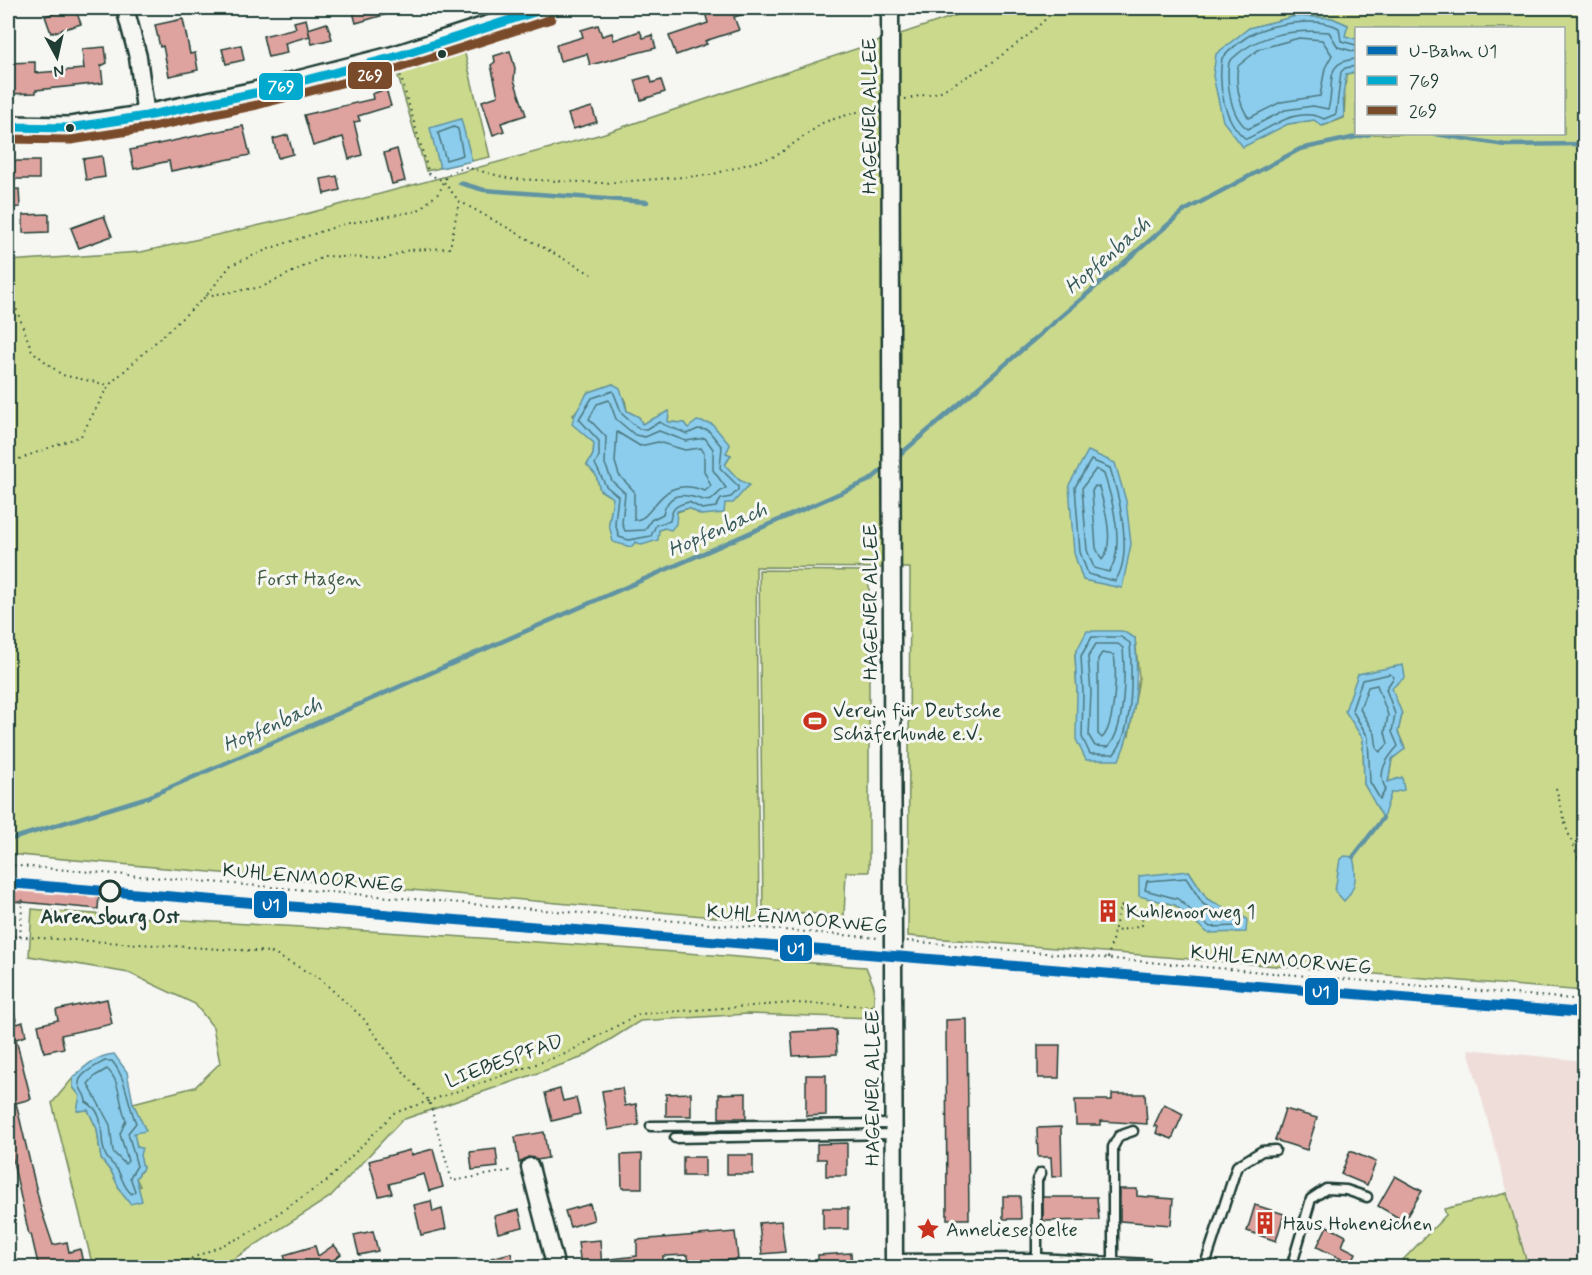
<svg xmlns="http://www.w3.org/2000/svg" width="1592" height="1275" font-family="Mynerve,sans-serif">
	<rect width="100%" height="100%" fill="#f6f6f2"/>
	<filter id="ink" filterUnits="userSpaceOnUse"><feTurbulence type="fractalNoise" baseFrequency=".0167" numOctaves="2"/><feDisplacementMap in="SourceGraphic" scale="12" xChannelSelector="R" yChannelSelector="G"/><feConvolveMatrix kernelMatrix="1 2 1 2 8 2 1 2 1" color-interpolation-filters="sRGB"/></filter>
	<g filter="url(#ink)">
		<polygon fill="#efddd9" points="1468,1049 1584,1061 1584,1267 1528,1267"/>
		<g fill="#cad98c" stroke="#748b60" stroke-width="1.5" fill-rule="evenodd">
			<path d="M978 8H1584V991L908 936 910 568 756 567 759 921 8 854V261L141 252 287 219 602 134ZM1297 16 1332 18 1348 25 1344 36 1356 39V28H1564V134H1356V72L1346 74 1344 118 1323 126 1314 120 1288 124 1249 28ZM613 384 625 400 627 411 639 417 642 424 669 412 668 422 684 423 688 429 712 424 729 445 726 453 731 455 725 465 739 480 748 485 725 503 701 515 689 508 677 512 664 528 636 542 609 524 613 498 600 490 596 475 587 465 593 455 594 443 576 426 573 415 582 406 587 393ZM1135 638 1139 678 1129 736 1077 692 1075 654ZM1403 665 1391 688 1402 714 1398 732 1405 748 1392 759 1383 817 1364 784 1363 739ZM1189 871 1207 899 1246 919 1208 933 1175 905Z"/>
			<polygon points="464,50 490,157 426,171 395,66"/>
			<polygon points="759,570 869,571 869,872 846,872 844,916 763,910"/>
			<path d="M32 909C154 920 276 925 399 933 555 942 710 955 866 967L874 987V1018L747 1014 640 1021 581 1058 402 1120 330 1197 221 1267H93L52 1103 73 1078V1087L80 1096 78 1111 88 1110 97 1129 101 1159 112 1173 121 1192 140 1186 136 1178 143 1168 133 1133 145 1130 133 1103 195 1087 220 1063 213 1027 195 1004 129 973 29 956Z"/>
			<polygon points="1507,1193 1528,1267 1404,1267 1402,1261 1446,1215 1444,1209"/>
		</g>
		<g fill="#8ccded" stroke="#6093a3" stroke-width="1.5">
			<polygon points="1296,16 1332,18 1348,25 1345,36 1356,39 1356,72 1346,74 1343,95 1344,117 1322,126 1314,120 1288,124 1243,147 1223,121 1213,76 1216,54 1249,28"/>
			<polygon points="461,119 472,161 440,168 430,128"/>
			<path d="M613 384 620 388 627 411 639 417 642 424 669 411 668 422 684 423 688 428 697 421 712 424 730 445 726 453 731 455 725 465 739 480 749 485 733 503H725L724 513 701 515 689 508 677 511 676 524 671 530 664 528 659 530 658 540 642 545 636 542 631 547 613 542 609 524 613 498 600 490 596 475 587 465 593 455 594 443 572 424C574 412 582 405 587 393Z"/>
			<polygon points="1088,451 1115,463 1126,501 1131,544 1122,588 1083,580 1074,553 1069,485"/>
			<path d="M1087 631H1122L1135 638C1139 681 1136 720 1119 760H1086L1076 739 1077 692 1075 654Z"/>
			<polygon points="1403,665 1405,677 1392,688 1402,714 1398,732 1405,749 1392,759 1388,782 1402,777 1404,790 1391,793 1383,818 1364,784 1363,739 1345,711 1358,674"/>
			<path d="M1345 856 1353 857C1357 874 1357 888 1344 901L1335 891 1340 859Z"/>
			<polygon points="1189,871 1207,899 1247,919 1246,932 1208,933 1175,905 1139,896 1139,876"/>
			<path d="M114 1054 127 1072 133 1103 146 1131 134 1133 137 1147 142 1148 140 1155 143 1168 136 1178 142 1201 130 1204 121 1192 112 1173 101 1159 97 1129 88 1110 77 1111 80 1096 73 1087V1078C85 1066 96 1056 114 1054Z"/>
		</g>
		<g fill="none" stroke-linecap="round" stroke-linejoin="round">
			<g stroke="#4b777e" stroke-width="1.5">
				<path d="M1299 38 1322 40 1332 55 1325 68 1320 96 1281 102 1249 118C1239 106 1235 81 1238 66L1259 49Z"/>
				<path d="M1356 45 1341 41 1339 28C1319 17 1273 23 1252 34 1242 39 1230 50 1222 58 1218 85 1223 121 1246 139 1270 129 1297 105 1324 119L1336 114 1341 72 1345 68 1356 66"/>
				<path d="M1356 52 1338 47 1329 32C1292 29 1256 34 1229 62 1226 83 1230 117 1248 129L1285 110 1313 106 1328 109C1336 87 1321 61 1356 59"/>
				<polygon points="454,127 458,129 463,155 446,160 438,133"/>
				<path d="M613 391 622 414 639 429H646L660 422C668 428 678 429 687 434L698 429 708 430 722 447 720 468 738 486V490L731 497 721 499 716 507 702 509 689 502C675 505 672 508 670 521L656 525 651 536 629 540 619 537 615 523 618 496 606 486 595 464 599 456V441L579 419 592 398Z"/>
				<path d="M609 400 616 419 635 435 645 437 659 431 686 441 705 438 713 449V470L726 488C719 491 716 497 711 500 703 505 672 479 663 514L651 520 645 530 625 531 622 523 625 493 612 481 605 464 606 437 589 419 597 404Z"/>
				<path d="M617 432 640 446 658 442 685 450 701 448 704 453V471L711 486 705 491C657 472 656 521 634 520V491L619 475 615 462Z"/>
				<path d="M1091 460 1110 468C1119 496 1134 555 1115 581L1088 574 1080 552 1075 487Z"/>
				<path d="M1096 469 1104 474C1112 498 1126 549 1109 572L1094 568 1087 550 1082 488Z"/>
				<path d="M1095 486 1099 487C1104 505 1116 544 1102 560L1096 548 1092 491Z"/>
				<path d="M1092 637H1121L1130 643C1132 673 1134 730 1114 754H1090L1082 737 1083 692 1081 656Z"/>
				<path d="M1096 644H1118L1123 648C1125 672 1126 728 1108 747L1095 746 1089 736 1091 692 1088 657Z"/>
				<path d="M1102 653 1114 655C1117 672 1115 726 1102 738L1098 734V659Z"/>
				<path d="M1390 674 1394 677 1386 689 1395 714 1392 732 1398 746C1387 758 1376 773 1386 789L1380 799 1370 782 1368 737 1352 710 1362 680Z"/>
				<polygon points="1377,685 1388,715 1385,732 1388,744 1380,752 1377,749 1375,734 1360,709 1368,687"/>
				<polygon points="1186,878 1203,904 1236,921 1237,926 1210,927 1178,899 1145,890 1147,881"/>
				<path d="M105 1061H112C127 1079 127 1102 136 1123L128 1133 137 1166 130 1177 135 1191 132 1194C124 1189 123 1179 118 1171 115 1165 109 1162 106 1156 97 1139 109 1114 86 1102 86 1094 80 1091 79 1084 78 1074 98 1065 105 1061Z"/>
				<path d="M107 1069C121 1081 119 1104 126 1120L120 1134 128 1161 125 1164 113 1152 110 1125 88 1084 95 1076Z"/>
			</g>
			<g stroke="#6093a3" stroke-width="4.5">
				<polyline points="1435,134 1505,145 1584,144"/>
				<polyline points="460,183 484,190 647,202"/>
				<polyline points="896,458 1184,211 1300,149 1370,134"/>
				<polyline points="8,840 148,797 870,480 887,466"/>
				<polyline points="1353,857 1383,818"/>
			</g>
		</g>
		<g fill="#dea39f" stroke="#1f3d34" stroke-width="1.5">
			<polygon points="75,8 81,24 51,33 45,16"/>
			<polygon points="352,8 398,8 398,11 356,23"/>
			<polygon points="710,8 758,8 758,10 734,17 739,30 705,41 707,44 676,55 669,36 708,23 704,9"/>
			<polygon points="183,19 190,54 195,53 198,70 169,76 163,46 160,47 155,25"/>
			<polygon points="306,19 310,36 285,43 287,53 268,57 263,36 296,28 294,22"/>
			<polygon points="327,23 332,39 312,44 308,29"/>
			<polygon points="598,25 602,36 612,33 614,40 640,31 643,38 652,35 656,48 590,65 587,54 560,61 556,45 583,37 581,30"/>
			<polygon points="241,45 244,60 226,64 222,49"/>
			<polygon points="105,47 107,63 101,66 103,83 36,90 36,93 8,94 8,63 35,62 35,73 84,69 82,49"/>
			<polygon points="510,51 515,68 514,80 526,115 501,123 504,131 493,135 482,101 498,96 491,65 495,62 494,56"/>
			<polygon points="650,76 652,83 661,80 665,92 641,100 635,80"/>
			<polygon points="386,89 391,106 358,116 360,121 354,122 362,155 349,159 343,137 313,146 304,115 373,99 372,94"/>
			<polygon points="592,107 597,122 573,129 568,114"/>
			<polygon points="243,126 250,155 171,171 169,161 134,169 130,150"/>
			<polygon points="288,135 293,154 278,158 273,139"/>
			<polygon points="397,149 405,181 392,184 384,153"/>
			<polygon points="102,156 105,177 86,180 83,159"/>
			<rect x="12" y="161" width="27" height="18"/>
			<polygon points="337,176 340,190 324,194 321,179"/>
			<polygon points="19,189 20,207 8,208 8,190"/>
			<polygon points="49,214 49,232 23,233 23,215"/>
			<polygon points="104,216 112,236 79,248 71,228"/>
			<polygon points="12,888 99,896 98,909 11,901 8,900 8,889"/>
			<polygon points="107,999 112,1024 61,1035 64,1048 44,1052 38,1025 58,1020 56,1010"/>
			<polygon points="8,1001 11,1001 17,1024 23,1022 26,1036 16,1039 31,1099 16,1103 41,1209 53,1245 67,1242 69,1252 80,1249 84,1268 39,1268 31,1234 29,1235 11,1152 8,1152"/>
			<polygon points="967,1019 969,1219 947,1219 946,1020"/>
			<polygon points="836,1030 837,1054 793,1056 791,1032"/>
			<polygon points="1038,1045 1060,1045 1059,1078 1038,1078"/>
			<polygon points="806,1075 826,1075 826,1115 806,1116"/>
			<polygon points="622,1088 625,1106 636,1104 639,1125 608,1130 602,1091"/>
			<polygon points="560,1089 563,1101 576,1098 580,1114 552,1121 545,1093"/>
			<polygon points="691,1093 691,1116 666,1116 666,1094"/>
			<polygon points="746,1093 746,1118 719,1118 719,1094"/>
			<polygon points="1112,1094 1145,1094 1147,1124 1101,1121 1101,1125 1076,1125 1075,1100 1112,1100"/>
			<polygon points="1164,1104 1183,1114 1172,1139 1156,1133 1158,1127 1154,1126"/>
			<polygon points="1285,1109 1317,1118 1307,1150 1275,1140"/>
			<polygon points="1061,1127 1062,1176 1052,1177 1051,1157 1038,1157 1037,1128"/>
			<polygon points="544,1132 548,1158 537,1160 528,1157 519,1163 515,1137"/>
			<polygon points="847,1143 847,1176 826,1176 826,1159 817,1159 817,1144"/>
			<polygon points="433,1149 443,1187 429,1191 424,1174 389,1184 392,1193 379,1196 369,1161 410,1150 411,1155"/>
			<polygon points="496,1149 498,1167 472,1170 470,1152"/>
			<polygon points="1350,1151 1376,1162 1367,1185 1341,1174"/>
			<polygon points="642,1154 642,1188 622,1188 621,1155"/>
			<rect x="727" y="1155" width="26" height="19"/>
			<rect x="683" y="1157" width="22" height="19"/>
			<polygon points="1395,1176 1422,1191 1404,1221 1378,1206"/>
			<polygon points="1120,1189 1137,1189 1137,1196 1173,1199 1171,1225 1120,1221"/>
			<polygon points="1003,1196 1020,1196 1021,1219 1003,1219"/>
			<polygon points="1043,1197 1097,1197 1099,1220 1043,1221"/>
			<polygon points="431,1201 433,1212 442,1209 446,1229 421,1235 414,1205"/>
			<polygon points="590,1204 594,1220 570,1227 565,1211"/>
			<polygon points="1255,1205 1284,1214 1276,1241 1247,1231"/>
			<rect x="823" y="1208" width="25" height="21"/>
			<polygon points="519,1210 523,1227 498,1233 494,1216"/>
			<polygon points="781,1221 785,1252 762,1254 759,1223"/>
			<polygon points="1327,1226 1346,1236 1342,1246 1356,1253 1351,1264 1317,1247"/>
			<polygon points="373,1231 378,1251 359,1255 354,1235"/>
			<polygon points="735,1232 738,1259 701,1262 701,1268 689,1268 688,1255 663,1256 663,1268 603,1268 603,1260 637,1256 637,1240"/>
			<polygon points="600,1240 602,1268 581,1268 578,1242"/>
			<polygon points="334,1245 341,1254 327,1265 288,1268 284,1255 315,1246 318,1256"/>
			<polygon points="511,1253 514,1268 493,1268 491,1258"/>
			<polygon points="851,1253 852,1268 818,1268 818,1255"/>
		</g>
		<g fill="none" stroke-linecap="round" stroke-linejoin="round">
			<g stroke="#1f3d34" stroke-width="13">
				<g id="service">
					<polyline points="651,1126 894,1124"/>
					<polyline points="675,1138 894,1134"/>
					<polyline points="1037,1262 1037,1180 1041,1173"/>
					<polyline points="1113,1265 1113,1147 1119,1136 1133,1131"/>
					<polyline points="1204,1268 1237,1166 1262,1151 1275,1150"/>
					<polyline points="1291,1268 1311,1199 1326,1189 1346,1190 1367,1197"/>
				</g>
			</g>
			<g stroke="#1f3d34" stroke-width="21">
				<g id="minor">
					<polyline points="125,8 138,57 146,116"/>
					<polyline points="890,8 894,1268"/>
					<polyline points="530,1167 556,1268"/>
					<polyline points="894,1263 1037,1262 1148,1268"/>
				</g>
			</g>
			<g stroke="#1f3d34" stroke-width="26">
				<polyline id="tertiary" points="8,127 69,128 146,116 255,93 395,57 547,8"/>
			</g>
			<g stroke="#1f3d34" stroke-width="2" stroke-dasharray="1.5 4.5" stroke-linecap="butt">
				<polyline points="905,99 939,92 990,64 1031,33 1057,8"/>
				<polyline points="459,201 593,275"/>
				<polyline points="8,287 32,351 62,375 109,385"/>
				<polyline points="206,296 262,287 325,256 385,259 409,250 450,248 459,201 443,181 429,174 400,74"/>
				<polyline points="8,463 81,436 109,385 206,296 231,265 271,248 344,224 417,211 440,192 443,181 450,173 465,167 511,179 604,183 710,175 776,156 824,122 877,106"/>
				<polyline points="1556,788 1567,830 1584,872"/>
				<polyline points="8,865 878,938"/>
				<polyline points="8,936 270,952 319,978 363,1018 394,1061 429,1101 452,1181 514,1170"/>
				<polyline points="20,937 23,895"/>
				<polyline points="907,941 1584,1000"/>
				<polyline points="1108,958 1120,906 1142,910 1142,925 1113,932"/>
				<polyline points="169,1268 244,1236 328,1180 394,1113 565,1054 639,1014 793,1003 877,1006"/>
			</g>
			<use href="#service" stroke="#f6f6f2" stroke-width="8"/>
			<use href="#minor" stroke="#f6f6f2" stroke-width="16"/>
			<use href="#tertiary" stroke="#f6f6f2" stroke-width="21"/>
			<g stroke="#f6f6f2" stroke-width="14">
				<polyline id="bus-1" points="8,127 69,128 146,116 255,93 395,57 547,8"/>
			</g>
			<g stroke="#f6f6f2" stroke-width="14">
				<polyline id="bus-2" points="8,139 71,140 148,128 257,105 399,68 551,19"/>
			</g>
			<use href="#bus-1" stroke="#00a9ce" stroke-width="9"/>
			<use href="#bus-2" stroke="#7a4b2a" stroke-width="9"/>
			<g stroke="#f6f6f2" stroke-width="15">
				<polyline id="metro-1" points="8,883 1584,1013"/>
			</g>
			<use href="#metro-1" stroke="#006ab3" stroke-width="10"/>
		</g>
	</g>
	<defs>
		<g id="stadium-bare" transform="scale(1.8)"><path d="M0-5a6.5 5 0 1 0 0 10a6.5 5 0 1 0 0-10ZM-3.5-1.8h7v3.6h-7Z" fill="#c8321e" stroke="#f6f6f2" stroke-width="2.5" paint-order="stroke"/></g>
		<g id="building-bare" transform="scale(1.8)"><path d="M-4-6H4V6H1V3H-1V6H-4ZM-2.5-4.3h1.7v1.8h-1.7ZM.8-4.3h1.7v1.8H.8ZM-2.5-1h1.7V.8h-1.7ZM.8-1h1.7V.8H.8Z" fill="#c8321e" stroke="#f6f6f2" stroke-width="2.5" paint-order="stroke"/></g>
		<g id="sight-bare" transform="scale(1.8)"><path d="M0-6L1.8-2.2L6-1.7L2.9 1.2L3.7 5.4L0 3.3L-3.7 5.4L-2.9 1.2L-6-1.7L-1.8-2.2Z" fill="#c8321e" stroke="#f6f6f2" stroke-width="2.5" paint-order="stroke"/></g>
	</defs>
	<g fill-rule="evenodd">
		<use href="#stadium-bare" x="815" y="721"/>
		<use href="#building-bare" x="1108" y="911"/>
		<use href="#building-bare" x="1265" y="1223"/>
		<use href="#sight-bare" x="928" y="1229"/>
	</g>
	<g fill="#1f3d34" stroke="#f6f6f2" stroke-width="2">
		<circle cx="442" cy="54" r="5"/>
		<circle cx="70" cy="128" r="5"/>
	</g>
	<circle fill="#f6f6f2" stroke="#1f3d34" stroke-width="3" cx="110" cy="891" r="10"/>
	<g text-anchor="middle" stroke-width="6" stroke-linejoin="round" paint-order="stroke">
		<g font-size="20" fill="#1f3d34" stroke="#f6f6f2">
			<text transform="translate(869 116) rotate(-90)" y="7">HAGENER ALLEE</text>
			<text transform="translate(870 602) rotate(-90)" y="7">HAGENER ALLEE</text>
			<text transform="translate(313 877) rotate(5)" y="7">KUHLENMOORWEG</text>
			<text transform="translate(797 918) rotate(5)" y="7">KUHLENMOORWEG</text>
			<text transform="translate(1281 959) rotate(5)" y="7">KUHLENMOORWEG</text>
			<text transform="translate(504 1060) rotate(-20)" y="7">LIEBESPFAD</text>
			<text transform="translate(872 1088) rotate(-90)" y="7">HAGENER ALLEE</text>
		</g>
		<g font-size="20" fill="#415c46" stroke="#f6f6f2">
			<text x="309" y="585">Forst Hagen</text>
		</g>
		<g font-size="20" fill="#1f3d34" stroke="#f6f6f2" text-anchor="start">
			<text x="833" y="717">Verein für Deutsche<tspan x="833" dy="23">Schäferhunde e.V.</tspan></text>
			<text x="1126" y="918">Kuhlenoorweg 1</text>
			<text x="1283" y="1230">Haus Hoheneichen</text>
			<text x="946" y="1236">Anneliese Oelte</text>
		</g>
		<g font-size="20" font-weight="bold" fill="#1f3d34" stroke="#f6f6f2">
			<text x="110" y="923">Ahrensburg Ost</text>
		</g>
		<g font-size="21" font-style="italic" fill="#355a59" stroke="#f6f6f2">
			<text transform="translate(1107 255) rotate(-41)" y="7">Hopfenbach</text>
			<text transform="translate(717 529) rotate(-24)" y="7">Hopfenbach</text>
			<text transform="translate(272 724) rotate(-24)" y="7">Hopfenbach</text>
		</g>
	</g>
	<g stroke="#f6f6f2" stroke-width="2">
		<rect x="347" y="61" width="46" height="29" rx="6" fill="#7a4b2a"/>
		<rect x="258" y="72" width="46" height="29" rx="6" fill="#00a9ce"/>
		<rect x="253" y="890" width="35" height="29" rx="6" fill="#006ab3"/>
		<rect x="779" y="934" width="34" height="28" rx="6" fill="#006ab3"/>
		<rect x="1304" y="977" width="35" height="29" rx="6" fill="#006ab3"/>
	</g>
	<g font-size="16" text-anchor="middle" font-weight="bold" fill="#fff">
		<text x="370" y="81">269</text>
		<text x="281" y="92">769</text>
		<text x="271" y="910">U1</text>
		<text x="796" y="954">U1</text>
		<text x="1321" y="997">U1</text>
	</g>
	<rect width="1592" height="1275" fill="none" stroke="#f6f6f2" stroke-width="30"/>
	<rect x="15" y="15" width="1562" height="1245" fill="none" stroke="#1f3d34" stroke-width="2" filter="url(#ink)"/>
	<rect x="1355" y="27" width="210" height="108" fill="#f6f6f2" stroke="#a0aca6" stroke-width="1.5"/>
	<rect x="1367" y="46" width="30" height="9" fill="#006ab3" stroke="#a0aca6" stroke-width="1.5"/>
	<text x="1409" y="57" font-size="18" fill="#1f3d34">U-Bahn U1</text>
	<rect x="1367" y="76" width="30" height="9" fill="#00a9ce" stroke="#a0aca6" stroke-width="1.5"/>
	<text x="1409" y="87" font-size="18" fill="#1f3d34">769</text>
	<rect x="1367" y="106" width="30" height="9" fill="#7a4b2a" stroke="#a0aca6" stroke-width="1.5"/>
	<text x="1409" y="117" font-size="18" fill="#1f3d34">269</text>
	<g transform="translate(57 57) rotate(172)" stroke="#f6f6f2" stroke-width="4.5" paint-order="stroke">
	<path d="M0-4.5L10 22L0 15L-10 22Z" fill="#1f3d34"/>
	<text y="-9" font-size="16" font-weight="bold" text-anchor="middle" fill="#1f3d34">N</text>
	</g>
</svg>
